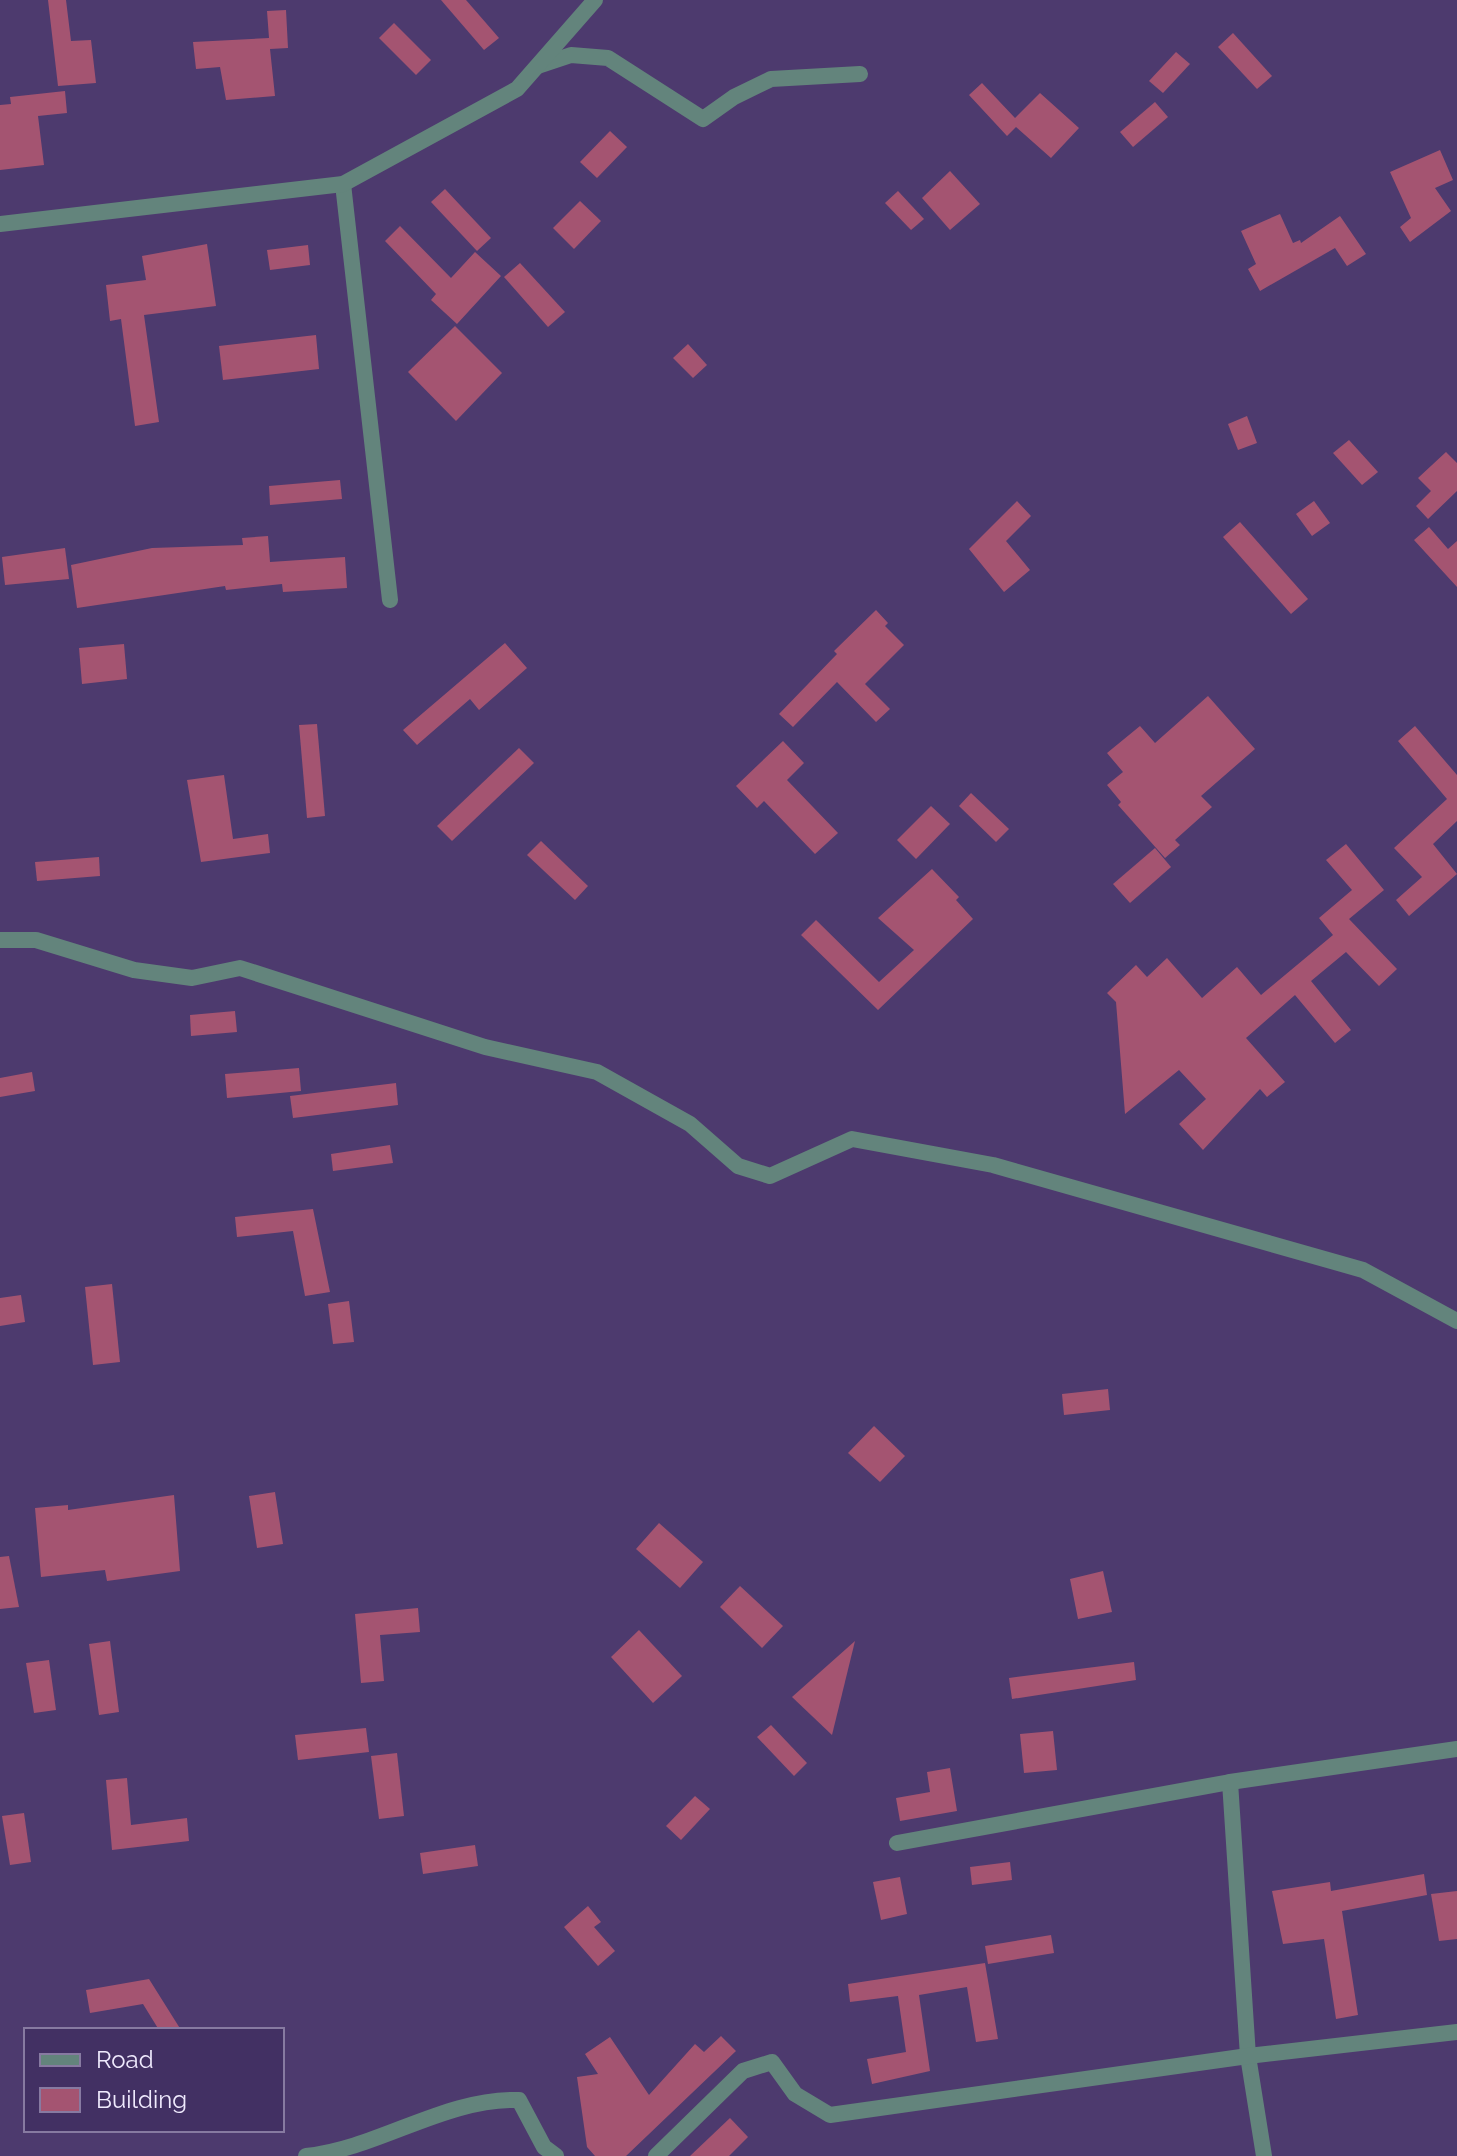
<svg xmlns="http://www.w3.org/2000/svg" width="1457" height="2156" font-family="Raleway,sans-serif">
	<rect width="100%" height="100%" fill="#4d3a6e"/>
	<g fill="#a45471">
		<polygon points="48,0 66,0 71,41 91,40 96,83 58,86"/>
		<polygon points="441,0 466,0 499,38 484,50"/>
		<polygon points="286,10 288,48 270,49 275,96 226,100 220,67 196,69 193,42 269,38 267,11"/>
		<polygon points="394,23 431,60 416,75 379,38"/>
		<polygon points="1233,33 1272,76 1257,89 1218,47"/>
		<polygon points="1176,52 1190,64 1163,93 1149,81"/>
		<polygon points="982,83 1015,118 1040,93 1079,128 1051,158 1016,127 1007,136 969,95"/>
		<polygon points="65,91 67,113 38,116 44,165 0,170 0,105 11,104 10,97"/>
		<polygon points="1155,102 1168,117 1133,147 1120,132"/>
		<polygon points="610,131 627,147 597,178 580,162"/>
		<polygon points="1440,150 1453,180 1435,188 1451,211 1410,242 1400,227 1411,218 1390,172"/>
		<polygon points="950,171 980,204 950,230 922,198"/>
		<polygon points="445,189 491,238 477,251 431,202"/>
		<polygon points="898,191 924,219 911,230 885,203"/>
		<polygon points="580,201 601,221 574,249 553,228"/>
		<polygon points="1280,214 1293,243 1300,240 1301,243 1340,216 1366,254 1347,266 1335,248 1260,291 1248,269 1256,264 1241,231"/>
		<polygon points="400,226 451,278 475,252 501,276 457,324 431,300 436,294 385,241"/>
		<polygon points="207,244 216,306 144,315 159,422 135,426 121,319 110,321 106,285 146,280 142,256"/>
		<polygon points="308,245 310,265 270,270 267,250"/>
		<polygon points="520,263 565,312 548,327 504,277"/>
		<polygon points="455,326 502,373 456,421 408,372"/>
		<polygon points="316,335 319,369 223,380 219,346"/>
		<polygon points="688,344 707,365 693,378 673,358"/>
		<polygon points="1247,416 1257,443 1238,450 1228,424"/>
		<polygon points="1349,440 1378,472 1362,485 1333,453"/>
		<polygon points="1446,452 1457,463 1457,491 1428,519 1416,506 1431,491 1418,478"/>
		<polygon points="340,480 342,499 270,505 269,486"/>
		<polygon points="1017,501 1031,516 1006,541 1030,570 1004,592 969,549"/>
		<polygon points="1314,501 1330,523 1312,536 1296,514"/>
		<polygon points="1240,522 1308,599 1291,614 1223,537"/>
		<polygon points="1429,527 1448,549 1457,541 1457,587 1414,540"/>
		<polygon points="268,536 270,562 345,557 347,588 283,592 282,584 226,590 225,586 77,608 71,565 152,548 243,545 242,538"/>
		<polygon points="65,548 69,579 5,585 2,557"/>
		<polygon points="876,610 888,623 885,626 904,645 865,684 890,709 876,722 837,682 793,727 779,714 837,654 834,651"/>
		<polygon points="505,643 527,668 479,710 470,699 417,745 403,730"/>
		<polygon points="124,644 127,679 82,684 79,648"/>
		<polygon points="1208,696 1255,749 1201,796 1212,807 1175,840 1180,845 1165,858 1118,805 1121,802 1107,785 1123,772 1107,753 1140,726 1155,743"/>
		<polygon points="317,724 325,816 307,818 299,725"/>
		<polygon points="1415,726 1457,775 1457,821 1433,844 1457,874 1409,916 1396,900 1422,877 1394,848 1447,799 1398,741"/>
		<polygon points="783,741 804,763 787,780 838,833 815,854 764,801 757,808 736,786"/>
		<polygon points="519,748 534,763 452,841 437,826"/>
		<polygon points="224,775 233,839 268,834 270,853 201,862 187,780"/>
		<polygon points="971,793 1009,829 996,842 959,806"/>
		<polygon points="931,806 950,824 916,859 897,840"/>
		<polygon points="541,841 588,886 575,900 527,855"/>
		<polygon points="1346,844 1384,890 1349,919 1397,969 1379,986 1346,952 1311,981 1351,1030 1335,1043 1295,995 1246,1038 1285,1082 1267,1097 1260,1089 1203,1150 1179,1124 1206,1099 1179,1070 1125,1114 1116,1002 1107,993 1136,965 1147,977 1167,958 1202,998 1237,967 1261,995 1333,935 1319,918 1352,890 1326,860"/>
		<polygon points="1155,848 1171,867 1130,903 1113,884"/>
		<polygon points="99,857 100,876 37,881 35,862"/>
		<polygon points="932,869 959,897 956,900 973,919 878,1010 801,935 816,920 879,982 914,950 878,918"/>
		<polygon points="235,1011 237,1032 191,1036 190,1015"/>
		<polygon points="299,1068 301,1091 227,1098 225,1074"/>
		<polygon points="32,1072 35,1091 0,1097 0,1078"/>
		<polygon points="396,1083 398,1105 293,1118 290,1096"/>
		<polygon points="390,1145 393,1163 333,1171 331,1154"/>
		<polygon points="313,1209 330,1292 305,1296 293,1231 237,1237 235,1217"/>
		<polygon points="112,1284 120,1362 93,1365 85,1287"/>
		<polygon points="21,1295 25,1322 0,1326 0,1298"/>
		<polygon points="349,1301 354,1342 333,1344 328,1304"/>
		<polygon points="1108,1389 1110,1410 1064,1415 1062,1394"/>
		<polygon points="874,1426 905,1456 880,1482 848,1453"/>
		<polygon points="275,1492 283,1544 257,1548 249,1496"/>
		<polygon points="174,1495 180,1571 107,1581 105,1570 41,1577 35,1508 68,1505 68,1510"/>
		<polygon points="659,1523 703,1562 680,1588 636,1549"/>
		<polygon points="9,1556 19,1607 0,1609 0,1557"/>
		<polygon points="1103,1571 1112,1612 1078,1619 1070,1579"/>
		<polygon points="740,1586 783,1626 762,1648 720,1607"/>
		<polygon points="418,1608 420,1632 380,1635 384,1681 361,1683 355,1614"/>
		<polygon points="639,1630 682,1676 653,1703 611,1657"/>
		<polygon points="110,1641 119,1712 99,1715 89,1644"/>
		<polygon points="855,1641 832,1735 792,1697"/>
		<polygon points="49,1660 56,1710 34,1713 26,1663"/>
		<polygon points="1134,1662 1136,1680 1012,1699 1009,1678"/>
		<polygon points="771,1725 807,1763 794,1776 757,1737"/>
		<polygon points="366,1728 369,1752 298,1760 295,1735"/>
		<polygon points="1053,1731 1057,1770 1024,1773 1020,1734"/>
		<polygon points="397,1753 404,1816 379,1819 371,1756"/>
		<polygon points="950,1768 957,1811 900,1821 896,1798 930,1792 927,1772"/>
		<polygon points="127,1778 131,1825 187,1818 189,1841 112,1850 106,1780"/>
		<polygon points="695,1796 710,1809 681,1840 666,1826"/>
		<polygon points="24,1813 31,1862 10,1865 2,1816"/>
		<polygon points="475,1845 478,1866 423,1874 420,1853"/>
		<polygon points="1010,1862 1012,1880 972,1885 970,1867"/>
		<polygon points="1424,1874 1427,1895 1342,1911 1358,2015 1336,2019 1324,1939 1283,1944 1272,1891 1330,1882 1331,1891"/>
		<polygon points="900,1877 907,1914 881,1920 873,1882"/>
		<polygon points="1457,1891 1457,1939 1439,1941 1431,1894"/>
		<polygon points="588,1906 601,1922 594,1927 615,1951 598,1966 564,1927"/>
		<polygon points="1051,1935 1054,1953 988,1964 985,1946"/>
		<polygon points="985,1963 998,2039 976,2042 967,1987 919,1995 930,2071 872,2084 867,2059 906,2052 898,1996 850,2002 848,1984"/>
		<polygon points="149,1979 181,2030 159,2030 143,2004 90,2013 86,1990"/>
		<polygon points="721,2036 736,2051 626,2156 595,2156 587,2147 577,2077 598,2074 585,2054 610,2037 649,2095 695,2044 704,2052"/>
		<polygon points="730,2118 748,2137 729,2156 690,2156"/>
	</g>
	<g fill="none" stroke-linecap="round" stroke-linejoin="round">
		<g stroke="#63847c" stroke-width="16">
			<polyline points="538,66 571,55 608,58 703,119 734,97 771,79 860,74"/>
			<polyline points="343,184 390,600"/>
			<polyline points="0,224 343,184 517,89 595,0"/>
			<polyline points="0,940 36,940 134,970 192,978 240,968 485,1047 597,1072 690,1124 738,1166 770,1176 852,1139 993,1165 1363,1270 1457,1321"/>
			<polyline points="1230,1782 1248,2056 1264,2156"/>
			<polyline points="897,1843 1230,1782 1457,1749"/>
			<path d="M306 2156C380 2148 444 2098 519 2100L544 2147 556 2156"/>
			<polyline points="656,2156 743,2071 772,2062 795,2094 830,2115 1248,2056 1457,2032"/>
		</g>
	</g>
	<rect x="24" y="2028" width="260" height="104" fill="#423063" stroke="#877aa1" stroke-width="2"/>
	<rect x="40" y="2054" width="40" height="12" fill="#63847c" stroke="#877aa1" stroke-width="2"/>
	<text x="96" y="2068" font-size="24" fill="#efeafd">Road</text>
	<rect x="40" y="2088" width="40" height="24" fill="#a45471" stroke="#877aa1" stroke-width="2"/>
	<text x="96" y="2108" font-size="24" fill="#efeafd">Building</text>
</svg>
